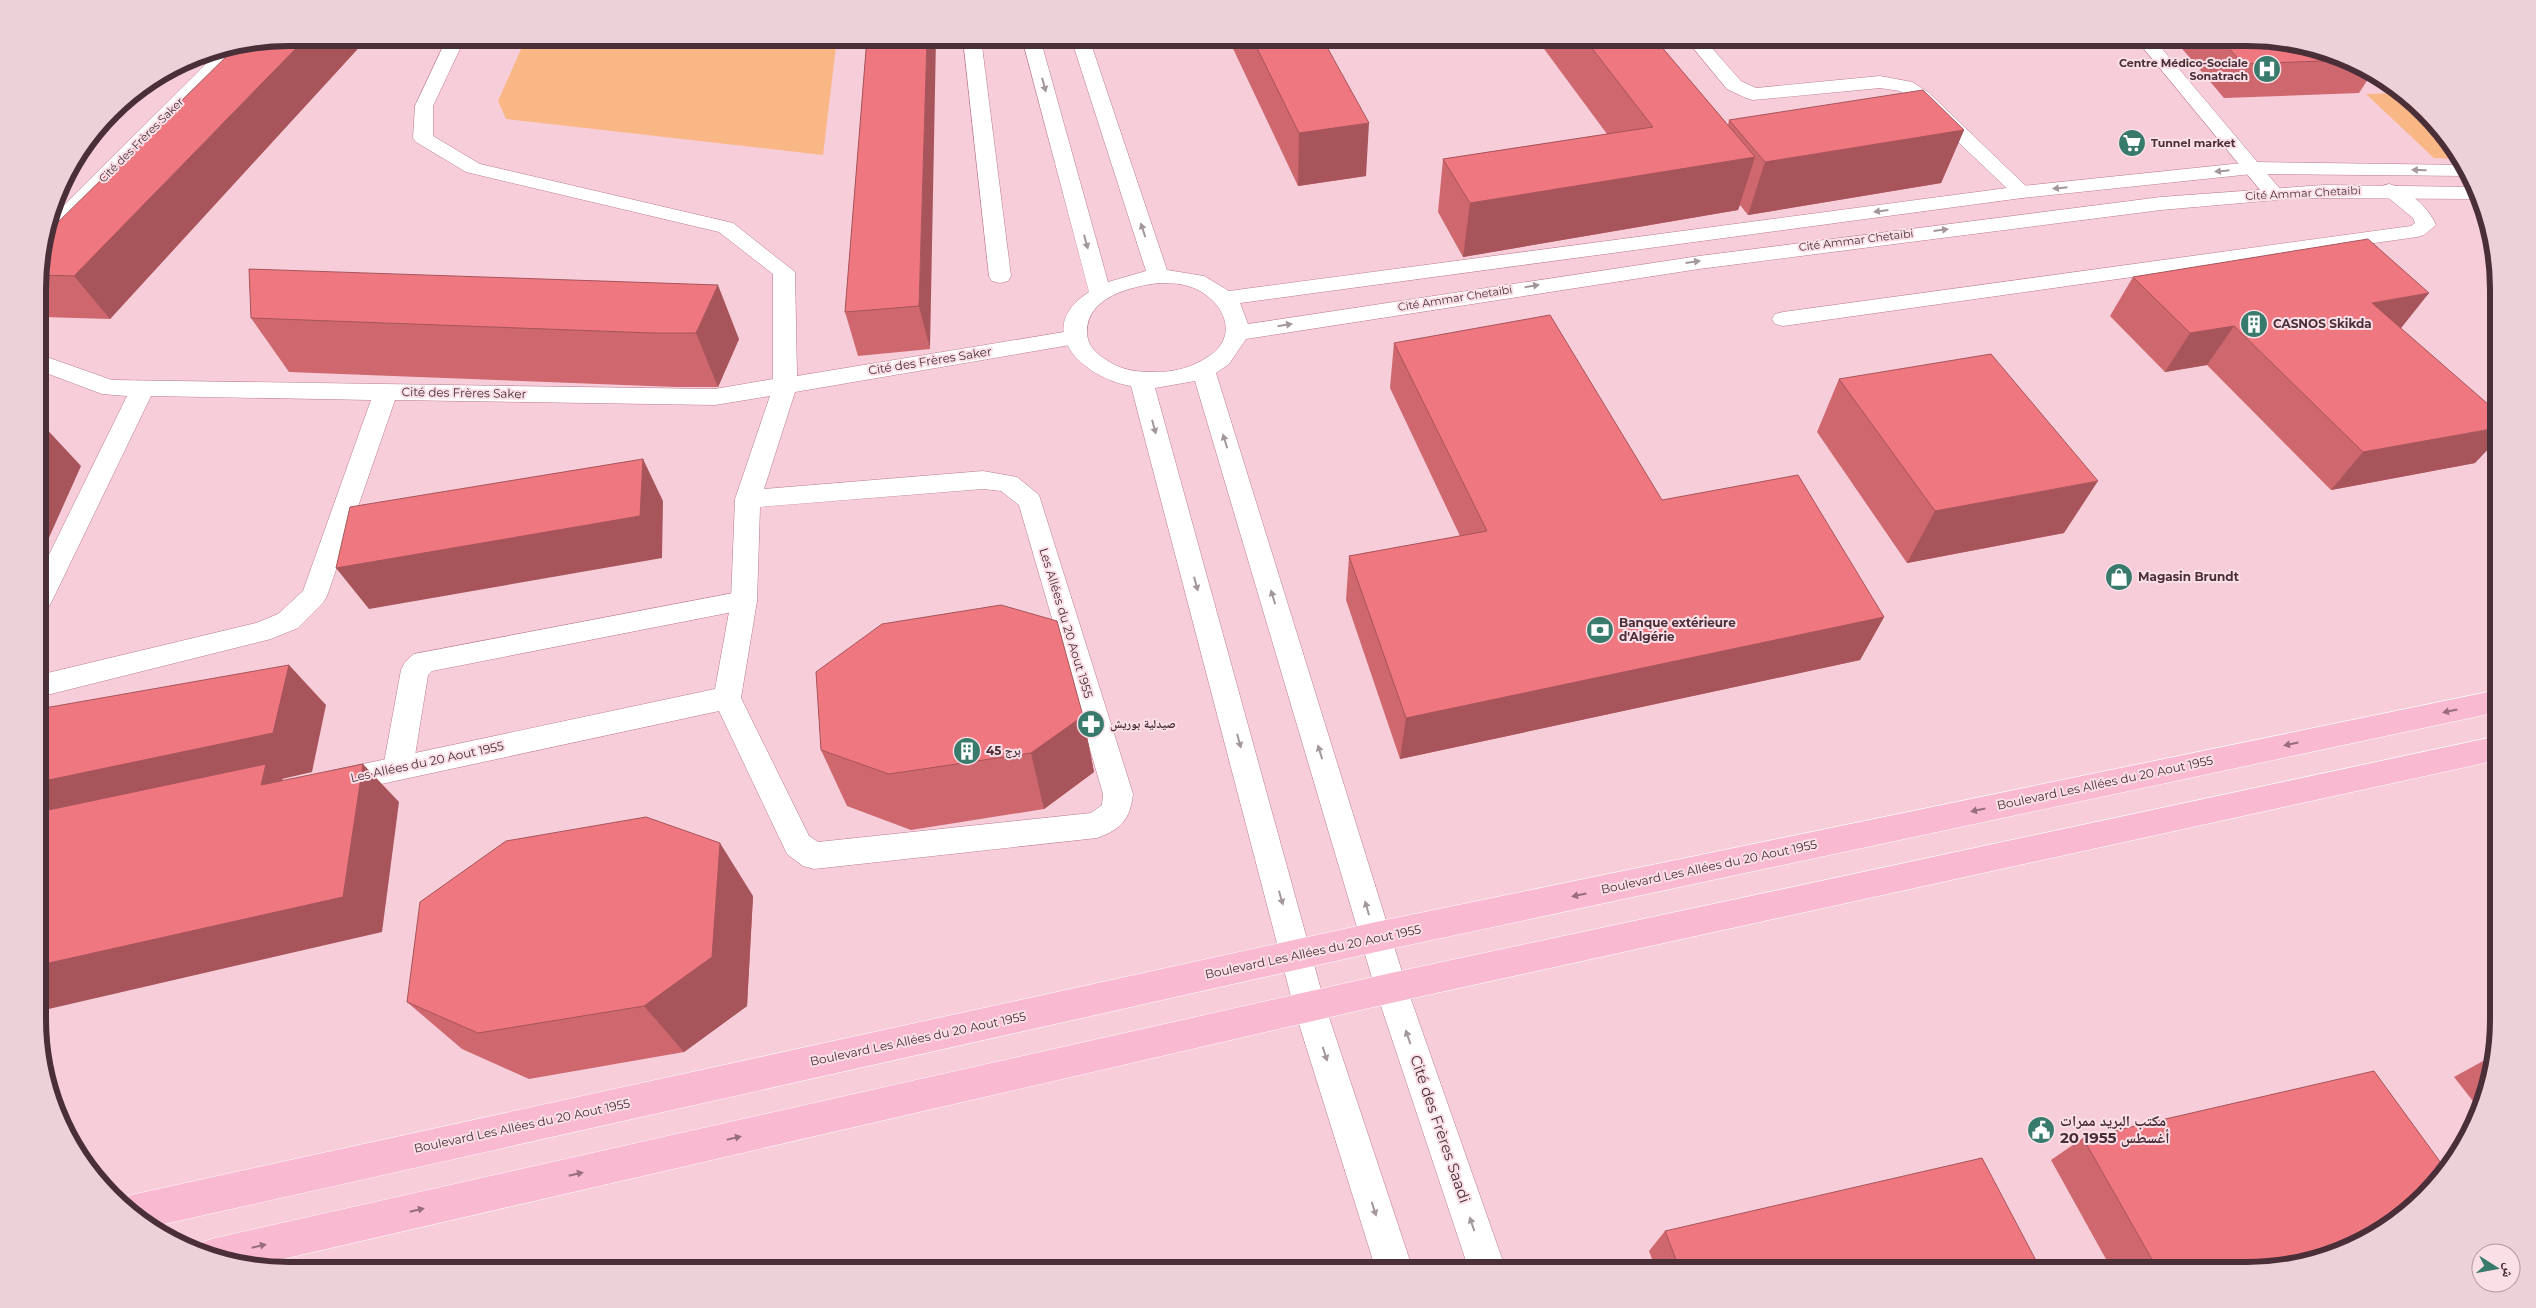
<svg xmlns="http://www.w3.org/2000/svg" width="2536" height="1308" font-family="Montserrat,'Noto Naskh Arabic',sans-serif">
	<rect width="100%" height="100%" fill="#f7cdda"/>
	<polygon fill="#fabdd1" points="162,76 78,159 123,100"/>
	<g fill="#fab786">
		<polygon points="526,38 837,38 823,155 506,119 498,101"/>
		<polygon points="2403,93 2413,100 2456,149 2461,159 2434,158 2366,94"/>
	</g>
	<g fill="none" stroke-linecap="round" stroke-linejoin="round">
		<g stroke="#ba7b91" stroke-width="1">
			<g id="lane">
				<path d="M2389 184C2407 188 2429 208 2436 225L2424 235 2417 237 1783 326 1775 324 1772 319 1775 314 1783 312 2411 226 2415 223 2413 218 2379 190 2382 186Z"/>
				<polygon points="744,591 753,594 757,601 753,608 432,671 428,675 413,768 408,777 398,780 388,777 383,768 401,670 405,662 414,654"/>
			</g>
		</g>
		<g stroke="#ba7b91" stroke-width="1">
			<g id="street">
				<path d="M447 38H465L433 106V136L480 164 733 223 795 272 797 376 1076 330 1084 332 1087 337 1084 342 1076 344 795 392 764 489 983 471 1017 477 1039 495 1133 794C1130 819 1122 829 1097 838L814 869 803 866 787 854 719 711 335 794 325 791 320 782 325 773 335 770 715 689 731 601 735 499 770 396 715 405 395 400 327 596 323 603 298 628 271 639 39 697V675L256 623 278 614 303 591 371 400 151 396 52 601 48 608 39 611V575L127 396 102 394 38 370V354L112 380 715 389 773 379V274L719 232 466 172 416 142 413 138 415 106ZM983 489 1001 491 1019 505 1103 794 1102 805 1091 813 818 842 809 836 741 698 757 601 760 507Z"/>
				<polygon points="963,38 981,38 1011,276 1008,281 1000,283 992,281 989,276"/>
				<polygon points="1685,38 1703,38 1741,81 1756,88 1880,76 1912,82 1928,92 2032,192 2029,196 2022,198 2015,196 1914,100 1900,91 1880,88 1753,100 1746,98 1727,89"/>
				<polygon points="2135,38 2153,38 2280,189 2283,193 2280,197 2273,199 2266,197"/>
				<polygon points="240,47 238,53 56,235 48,237 54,215 219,51"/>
			</g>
		</g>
		<g stroke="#ba7b91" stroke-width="1">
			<path id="secondary" d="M1022 38H1040L1108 282 1146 271 1071 38H1089L1167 270 1204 276 1229 291 2022 186 2252 162 2464 165 2470 176 2252 174 2022 198 1240 303 1248 324 1699 256 2161 197 2324 185 2476 187 2481 199 2298 198 2161 210 1699 269 1246 339 1229 364 1216 373 1407 988 1506 1270H1469L1375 988 1195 381 1155 388 1326 1008 1413 1270H1376L1294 1008 1131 386C1083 378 1031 329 1089 292ZM1158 283C1168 283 1179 283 1188 286 1218 295 1242 330 1212 354 1195 367 1173 373 1152 372 1136 372 1122 370 1108 361 1097 354 1087 346 1087 332 1087 297 1130 287 1158 283Z"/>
		</g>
		<g stroke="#fff" stroke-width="1">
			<g id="primary">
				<polygon points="2498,690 2498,712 1376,952 151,1227 118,1202 131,1195 1376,922"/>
				<polygon points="2498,736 2498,760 1391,1003 253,1266 224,1262 195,1251 198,1244 211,1239 1391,973"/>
			</g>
		</g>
		<use href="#lane" fill="#fff" fill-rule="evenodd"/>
		<use href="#street" fill="#fff" fill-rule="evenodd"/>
		<use href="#secondary" fill="#fff" fill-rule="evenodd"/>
		<use href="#primary" fill="#f8b9d1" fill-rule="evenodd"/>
	</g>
	<g fill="#ce676e">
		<polygon points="867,38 930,349 858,356 845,312"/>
		<polygon points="1228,38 1322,38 1366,176 1298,186"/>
		<polygon points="1536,38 1654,38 1728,125 1729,120 1964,130 1941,183 1748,215 1740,205 1738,210 1463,257 1438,212 1443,159 1607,134"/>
		<polygon points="2173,38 2247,38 2312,46 2358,64 2372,73 2359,93 2224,98"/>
		<polygon points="364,42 110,319 43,317 38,311 38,273"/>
		<polygon points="249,269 739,339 718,387 676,387 289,372 251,318"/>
		<polygon points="2133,277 2401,328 2475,463 2331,490 2207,365 2165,372 2110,316"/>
		<polygon points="1394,343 1662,500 1884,617 1860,660 1400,759 1346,600 1349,556 1460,536 1390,388"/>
		<polygon points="1839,379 2064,533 1907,563 1817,432"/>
		<polygon points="1083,716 1094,772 1044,809 911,830 847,806 821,750"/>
		<polygon points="753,896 747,1006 684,1052 529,1079 462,1049 407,1002"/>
		<polygon points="2494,1055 2490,1084 2480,1110 2454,1077"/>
		<polygon points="2083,1138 2263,1270 2112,1270 2051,1160"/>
		<polygon points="1665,1231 2041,1270 1656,1270 1649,1251"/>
	</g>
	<g fill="#a7545a">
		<polygon points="306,38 362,38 364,42 110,319 74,276"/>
		<polygon points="927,38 936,38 930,349 919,306"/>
		<polygon points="1369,123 1366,176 1298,186 1299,133"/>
		<polygon points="1964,130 1941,183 1748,215 1765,162"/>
		<polygon points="1755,157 1738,210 1463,257 1470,203"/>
		<polygon points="718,285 739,339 718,387 696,333"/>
		<polygon points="2429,293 2398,332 2372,303"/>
		<polygon points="2234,326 2207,365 2165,372 2190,333"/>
		<polygon points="41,423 81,466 39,560 38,429"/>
		<polygon points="2497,428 2497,440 2475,463 2331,490 2363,452"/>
		<polygon points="643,459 663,501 662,558 369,609 336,568"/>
		<polygon points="2098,481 2064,533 1907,563 1935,511"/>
		<polygon points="1884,617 1860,660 1400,759 1406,718"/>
		<polygon points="289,665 326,705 312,772 282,779 306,802 39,830 39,782"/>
		<polygon points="1083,716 1094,772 1044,809 1031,753"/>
		<polygon points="363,764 399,802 382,932 40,1011 40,965"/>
		<polygon points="720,843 753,896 747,1006 684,1052 644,1006"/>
	</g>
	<g fill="#ef7880" stroke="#a7545a">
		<polygon points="289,38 306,38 74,276 38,275 49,231 235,48"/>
		<polygon points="867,38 927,38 919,306 845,312"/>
		<polygon points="1252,38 1322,38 1369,123 1299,133"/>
		<polygon points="1584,38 1654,38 1755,157 1470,203 1443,159 1653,127"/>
		<polygon points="2220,38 2247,38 2312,46 2348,60 2243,64"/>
		<polygon points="1923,90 1964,130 1765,162 1729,120"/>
		<polygon points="2368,239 2429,293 2372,303 2497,412 2497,428 2363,452 2234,326 2190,333 2133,277"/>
		<polygon points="249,269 718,285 696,333 653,333 251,318"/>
		<polygon points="1550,315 1662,500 1798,475 1884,617 1406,718 1349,556 1487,531 1394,343"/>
		<polygon points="1991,354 2098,481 1935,511 1839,379"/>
		<polygon points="643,459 640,516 336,568 350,507"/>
		<polygon points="1001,605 1057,621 1083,716 1031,753 889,774 821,750 816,672 882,624"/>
		<polygon points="289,665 273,733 39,782 39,709"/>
		<polygon points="266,764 261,785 363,764 343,897 40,965 39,812"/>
		<polygon points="646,817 720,843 712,957 644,1006 478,1033 407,1002 420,902 506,841"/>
		<polygon points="2374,1071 2446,1170 2436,1185 2386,1228 2327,1257 2263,1270 2158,1270 2083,1138"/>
		<polygon points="1982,1158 2041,1270 1680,1270 1665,1231"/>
	</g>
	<defs><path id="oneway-solid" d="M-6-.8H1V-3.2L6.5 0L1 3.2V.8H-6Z" transform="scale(1.25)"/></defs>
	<g fill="#a4979c">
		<use href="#oneway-solid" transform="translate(1044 85) rotate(75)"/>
		<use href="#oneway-solid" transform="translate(2419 170) rotate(-179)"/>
		<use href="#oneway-solid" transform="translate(2222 171) rotate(174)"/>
		<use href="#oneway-solid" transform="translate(2060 188) rotate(174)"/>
		<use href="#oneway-solid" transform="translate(1881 211) rotate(173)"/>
		<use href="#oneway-solid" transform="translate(1143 230) rotate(-108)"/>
		<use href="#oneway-solid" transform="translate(1941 230) rotate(-7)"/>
		<use href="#oneway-solid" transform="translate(1086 242) rotate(75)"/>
		<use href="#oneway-solid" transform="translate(1693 262) rotate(-8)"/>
		<use href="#oneway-solid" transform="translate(1532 286) rotate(-9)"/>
		<use href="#oneway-solid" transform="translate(1285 325) rotate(-9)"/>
		<use href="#oneway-solid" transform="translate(1154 427) rotate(75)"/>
		<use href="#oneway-solid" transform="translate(1225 441) rotate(-107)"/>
		<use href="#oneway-solid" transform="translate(1196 584) rotate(75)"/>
		<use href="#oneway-solid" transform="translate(1273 597) rotate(-107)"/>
		<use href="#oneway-solid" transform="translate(1239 741) rotate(75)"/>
		<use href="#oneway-solid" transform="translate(1320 752) rotate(-107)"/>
		<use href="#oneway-solid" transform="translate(1281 898) rotate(74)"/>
		<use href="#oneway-solid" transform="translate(1367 908) rotate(-106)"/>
		<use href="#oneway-solid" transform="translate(1408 1037) rotate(-109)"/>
		<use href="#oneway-solid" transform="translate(1325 1054) rotate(72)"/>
		<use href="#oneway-solid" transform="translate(1374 1209) rotate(72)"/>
		<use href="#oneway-solid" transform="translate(1472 1224) rotate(-109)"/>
	</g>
	<g fill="#986d7d">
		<use href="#oneway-solid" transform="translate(2450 711) rotate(168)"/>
		<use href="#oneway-solid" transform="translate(2291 744) rotate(168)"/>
		<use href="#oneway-solid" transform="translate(1978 810) rotate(168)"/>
		<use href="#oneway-solid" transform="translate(1579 895) rotate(168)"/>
		<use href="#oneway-solid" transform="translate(734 1138) rotate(-13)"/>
		<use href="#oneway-solid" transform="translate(576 1174) rotate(-13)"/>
		<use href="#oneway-solid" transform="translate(417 1210) rotate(-13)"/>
		<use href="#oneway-solid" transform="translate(259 1246) rotate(-13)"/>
	</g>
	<defs>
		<g id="hospital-disc" transform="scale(1.4375)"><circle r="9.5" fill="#387b6c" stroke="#fbdfe7"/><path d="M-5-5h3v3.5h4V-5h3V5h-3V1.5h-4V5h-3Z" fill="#fff"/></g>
		<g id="supermarket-disc" transform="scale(1.4375)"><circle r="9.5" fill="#387b6c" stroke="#fbdfe7"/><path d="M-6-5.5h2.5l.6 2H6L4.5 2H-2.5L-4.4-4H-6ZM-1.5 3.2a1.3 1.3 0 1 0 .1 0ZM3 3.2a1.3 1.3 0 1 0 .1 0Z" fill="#fff"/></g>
		<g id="building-disc" transform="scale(1.4375)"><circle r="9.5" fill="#387b6c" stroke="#fbdfe7"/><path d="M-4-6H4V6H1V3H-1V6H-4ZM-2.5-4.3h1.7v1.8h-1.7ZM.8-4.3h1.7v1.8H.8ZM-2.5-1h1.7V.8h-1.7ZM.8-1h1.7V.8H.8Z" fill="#fff"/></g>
		<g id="shop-disc" transform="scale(1.4375)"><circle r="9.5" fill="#387b6c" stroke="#fbdfe7"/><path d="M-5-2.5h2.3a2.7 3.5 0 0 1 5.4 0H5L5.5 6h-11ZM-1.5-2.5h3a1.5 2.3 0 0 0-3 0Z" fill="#fff"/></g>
		<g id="bank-disc" transform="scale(1.4375)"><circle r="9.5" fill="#387b6c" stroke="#fbdfe7"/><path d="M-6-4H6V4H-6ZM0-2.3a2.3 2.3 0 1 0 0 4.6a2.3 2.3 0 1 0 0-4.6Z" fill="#fff"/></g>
		<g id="pharmacy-disc" transform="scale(1.4375)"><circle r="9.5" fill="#387b6c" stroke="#fbdfe7"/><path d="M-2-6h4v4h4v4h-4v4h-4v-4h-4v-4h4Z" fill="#fff"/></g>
		<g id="civic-disc" transform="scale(1.4375)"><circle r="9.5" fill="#387b6c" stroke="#fbdfe7"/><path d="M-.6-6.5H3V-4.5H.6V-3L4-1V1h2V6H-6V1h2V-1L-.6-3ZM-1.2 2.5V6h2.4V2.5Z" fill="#fff"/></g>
	</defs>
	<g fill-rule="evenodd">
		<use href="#hospital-disc" x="2267" y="69"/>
		<use href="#supermarket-disc" x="2132" y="143"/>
		<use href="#building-disc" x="2254" y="324"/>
		<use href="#shop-disc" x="2119" y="577"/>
		<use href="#bank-disc" x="1600" y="630"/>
		<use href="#pharmacy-disc" x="1091" y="724"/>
		<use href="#building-disc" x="967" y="751"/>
		<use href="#civic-disc" x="2041" y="1130"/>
	</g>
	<g text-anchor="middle" stroke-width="4" stroke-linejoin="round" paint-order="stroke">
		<g font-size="11" font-weight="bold" fill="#4a2f38" stroke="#fbdfe7" text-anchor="end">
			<text x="2248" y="67">Centre Médico-Sociale<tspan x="2248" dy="13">Sonatrach</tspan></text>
			<text x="2151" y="147" text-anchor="start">Tunnel market</text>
		</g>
		<g font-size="11" fill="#4a2f38" stroke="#fbdfe7">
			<text transform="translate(141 140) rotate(-45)" y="4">Cité des Frères Saker</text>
			<text transform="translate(2303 193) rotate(-3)" y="4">Cité Ammar Chetaibi</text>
			<text transform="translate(1856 240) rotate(-7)" y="4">Cité Ammar Chetaibi</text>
			<text transform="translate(1455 298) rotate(-9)" y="4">Cité Ammar Chetaibi</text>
		</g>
		<g font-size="12" font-weight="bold" fill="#4a2f38" stroke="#fbdfe7" text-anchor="start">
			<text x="2273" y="328">CASNOS Skikda</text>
			<text x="2138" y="581">Magasin Brundt</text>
			<text x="1619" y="627">Banque extérieure<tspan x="1619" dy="14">d'Algérie</tspan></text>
			<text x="1110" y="728">صيدلية بوريش</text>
			<text x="986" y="755">برج 45</text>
		</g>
		<g font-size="12" fill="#4a2f38" stroke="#fbdfe7">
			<text transform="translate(930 361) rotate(-9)" y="4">Cité des Frères Saker</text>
			<text transform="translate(464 393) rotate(1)" y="4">Cité des Frères Saker</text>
			<text transform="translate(1066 623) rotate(73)" y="4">Les Allées du 20 Aout 1955</text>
			<text transform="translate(427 762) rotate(-12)" y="4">Les Allées du 20 Aout 1955</text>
			<text transform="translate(2105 783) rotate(-12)" y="4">Boulevard Les Allées du 20 Aout 1955</text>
			<text transform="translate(1709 867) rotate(-12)" y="4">Boulevard Les Allées du 20 Aout 1955</text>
			<text transform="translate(1313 952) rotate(-12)" y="4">Boulevard Les Allées du 20 Aout 1955</text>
			<text transform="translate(918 1039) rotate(-12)" y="4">Boulevard Les Allées du 20 Aout 1955</text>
			<text transform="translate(522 1126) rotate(-12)" y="4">Boulevard Les Allées du 20 Aout 1955</text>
		</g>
		<g font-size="15" font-weight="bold" fill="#4a2f38" stroke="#fbdfe7" text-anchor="start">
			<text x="2060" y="1126">مكتب البريد ممرات<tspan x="2060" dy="17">20 أغسطس 1955</tspan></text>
		</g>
		<g font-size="15" fill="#4a2f38" stroke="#fbdfe7">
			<text transform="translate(1440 1129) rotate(71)" y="5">Cité des Frères Saadi</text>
		</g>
	</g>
	<path d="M0 0H2536V1308H0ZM289 46H2247A243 243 0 0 1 2490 289V1019A243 243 0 0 1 2247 1262H289A243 243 0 0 1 46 1019V289A243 243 0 0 1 289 46Z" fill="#edd1d9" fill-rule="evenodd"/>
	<path fill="none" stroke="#4a2f38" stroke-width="6" d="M289 46H2247A243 243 0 0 1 2490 289V1019A243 243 0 0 1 2247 1262H289A243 243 0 0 1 46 1019V289A243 243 0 0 1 289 46Z"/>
	<g transform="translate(2496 1268) rotate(101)"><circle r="24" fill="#fbdfe7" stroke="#b499a1"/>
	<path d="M0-4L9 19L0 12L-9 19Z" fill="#387b6c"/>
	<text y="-8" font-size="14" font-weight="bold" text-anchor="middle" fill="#4a2f38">ش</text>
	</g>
</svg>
